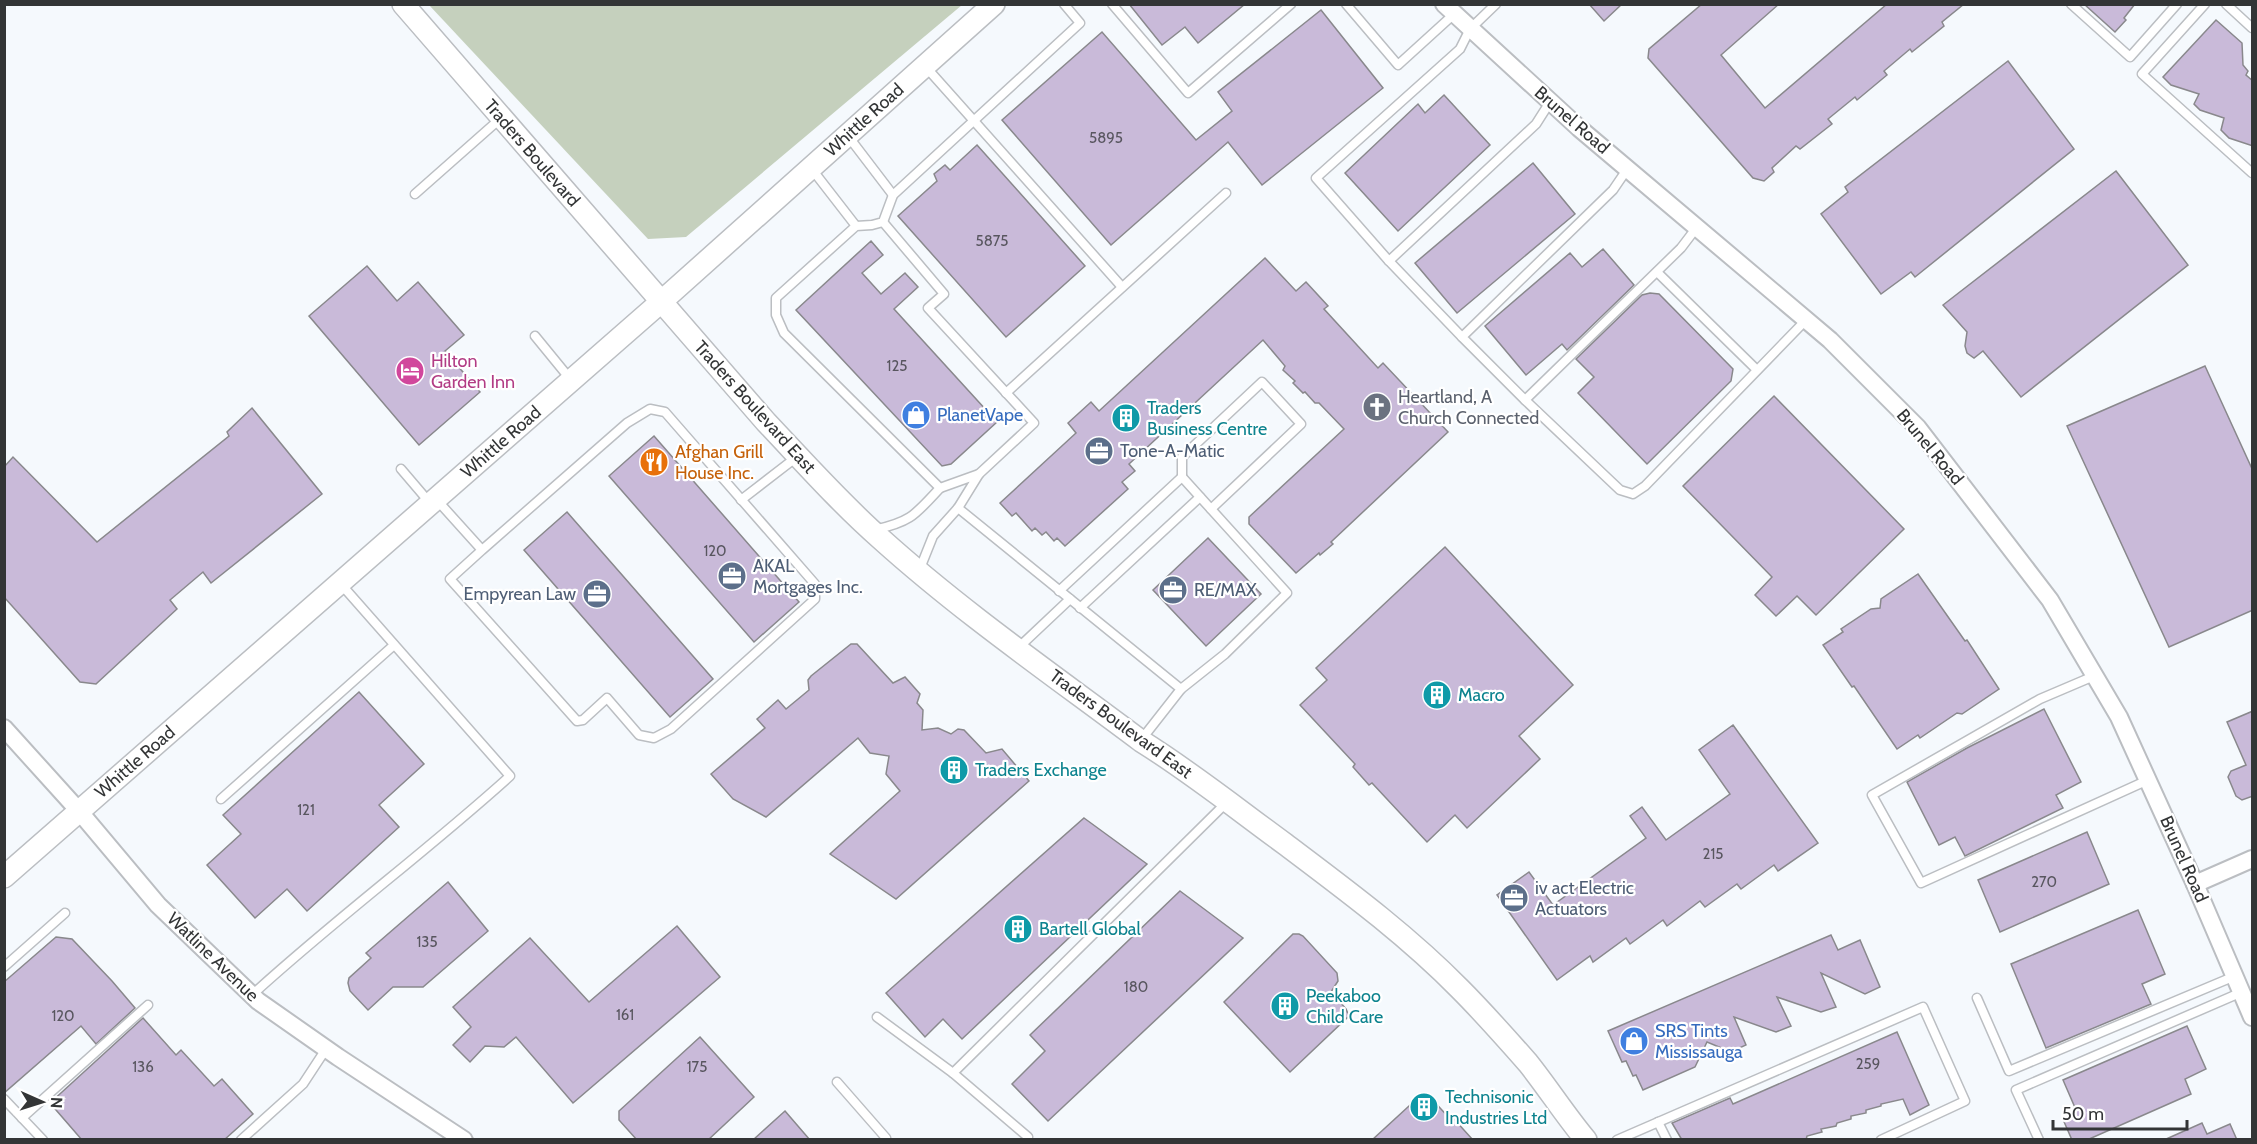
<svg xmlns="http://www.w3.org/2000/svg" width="2257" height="1144" font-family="Cabin,sans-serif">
	<rect width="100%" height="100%" fill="#f5f9fd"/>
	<polygon fill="#c5d0bd" points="429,5 962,5 686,237 648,239"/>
	<g fill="#c9bad9" stroke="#89888c" stroke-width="1.5">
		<polygon points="1129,4 1245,4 1198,43 1185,27 1162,45"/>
		<polygon points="1589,4 1622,4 1604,21"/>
		<polygon points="1702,4 1779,4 1721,55 1765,108 1887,4 1964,4 1942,22 1944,26 1912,52 1910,49 1884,71 1887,75 1857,100 1855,97 1828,119 1832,124 1800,149 1796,146 1772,168 1774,172 1764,181 1753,178 1648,58 1649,49"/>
		<polygon points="2084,4 2135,4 2124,18 2126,20 2115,32"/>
		<polygon points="1321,10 1383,88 1262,185 1228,142 1111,245 1002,120 1102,32 1196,140 1232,111 1218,92"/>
		<polygon points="2216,20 2242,43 2243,65 2248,71 2246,75 2253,81 2253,146 2229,138 2221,130 2224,118 2200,110 2194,104 2199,94 2171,85 2163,77"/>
		<polygon points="2008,61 2074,149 1915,277 1911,272 1881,294 1821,214 1848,192 1845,187"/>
		<polygon points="1444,95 1490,145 1398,231 1345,173 1418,104 1425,113"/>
		<polygon points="977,145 1085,266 1006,337 898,216 937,181 934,174 945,165 950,170"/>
		<polygon points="1533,163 1575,214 1457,313 1415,263"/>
		<polygon points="2116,171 2188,265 2021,397 1983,351 1974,358 1967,353 1965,346 1967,332 1943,305"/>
		<polygon points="871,241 883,255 862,273 881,294 905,273 918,287 894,309 997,422 951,464 942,466 796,310"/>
		<polygon points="1603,249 1634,285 1567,350 1562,344 1526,375 1485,326 1570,253 1582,267"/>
		<polygon points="1265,258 1296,291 1306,282 1328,306 1324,309 1378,368 1383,363 1448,432 1331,542 1333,544 1320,555 1319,553 1296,573 1249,524 1249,517 1344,429 1319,403 1315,403 1305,392 1303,393 1293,383 1295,381 1283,370 1285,366 1263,340 1129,464 1135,471 1122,482 1128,489 1065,546 1057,538 1054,541 1046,532 1042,535 1035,528 1032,531 1016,513 1012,516 1000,503 1076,433 1068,423 1091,402 1099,411"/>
		<polygon points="367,266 397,301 418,282 464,335 445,351 480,392 419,445 309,316"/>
		<polygon points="1650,293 1659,294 1733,369 1731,381 1647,464 1578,393 1594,377 1576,359 1642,295"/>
		<polygon points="2205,366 2253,471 2253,610 2169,647 2067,426"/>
		<polygon points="1774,396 1904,529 1816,615 1797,596 1776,616 1755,595 1772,577 1683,486"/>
		<polygon points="252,408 322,494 211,583 203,572 170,600 177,609 96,684 80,682 4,597 4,467 13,457 97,542 229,436 227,432"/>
		<polygon points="654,436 799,602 754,642 609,476"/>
		<polygon points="567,512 713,679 670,717 524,550"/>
		<polygon points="1208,538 1261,594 1206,646 1153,590"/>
		<polygon points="1445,547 1573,685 1519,736 1540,759 1467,828 1455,815 1427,842 1372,783 1369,785 1353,767 1355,764 1300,705 1327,680 1316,668"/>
		<polygon points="1918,574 1965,641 1967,640 1999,689 1962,714 1957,713 1920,738 1918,735 1897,749 1854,686 1852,687 1823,645 1843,632 1841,629 1871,609 1880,608 1881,599"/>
		<polygon points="851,644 857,644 893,683 905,677 920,694 917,703 923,710 922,730 938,728 951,734 958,729 964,730 986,753 1002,749 1029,781 896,899 830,854 900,791 886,774 889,756 870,753 858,738 766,817 733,799 711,774 765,728 757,719 778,700 786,709 809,690 808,680 811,676"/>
		<polygon points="359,692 424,764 379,805 399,827 307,911 287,889 255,918 207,865 241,834 223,815"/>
		<polygon points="2044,709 2081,782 2056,795 2063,808 1965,856 1955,837 1939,845 1907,782 1967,748"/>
		<polygon points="2253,711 2253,796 2242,800 2236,796 2228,777 2231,771 2246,765 2227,722"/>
		<polygon points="1733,725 1818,843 1778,871 1774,865 1741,889 1737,884 1705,907 1700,901 1667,926 1663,920 1630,944 1626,938 1593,962 1590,956 1557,980 1497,895 1529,872 1553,905 1646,838 1630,816 1642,807 1666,840 1730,794 1699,750"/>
		<polygon points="1084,818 1147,864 962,1039 943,1019 925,1037 886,993"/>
		<polygon points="2087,832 2109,884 2000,932 1978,880"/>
		<polygon points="448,882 488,931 423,987 393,987 368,1010 350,991 348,983 349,978 371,958 366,953"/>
		<polygon points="1180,891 1243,938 1048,1121 1012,1084 1045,1051 1030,1035"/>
		<polygon points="2138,910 2165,974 2142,984 2151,1004 2046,1048 2011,964"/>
		<polygon points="677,926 720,977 573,1103 516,1037 504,1047 485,1046 470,1062 453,1045 471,1027 453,1007 530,938 589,1002"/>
		<polygon points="1293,934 1299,934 1303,936 1337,973 1338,981 1331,992 1346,1009 1349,1016 1290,1072 1224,1002"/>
		<polygon points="1831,935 1838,950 1860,940 1880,987 1865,994 1821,973 1836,1007 1821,1012 1777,997 1791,1026 1776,1032 1734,1017 1746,1045 1731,1052 1707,1042 1695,1067 1643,1090 1636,1075 1633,1076 1626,1061 1622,1062 1608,1031"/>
		<polygon points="56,937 72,939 112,981 135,1008 96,1044 81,1026 4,1093 4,982"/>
		<polygon points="143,1018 176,1055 181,1050 214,1086 222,1079 253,1114 224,1140 82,1140 50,1103"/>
		<polygon points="2187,1026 2206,1069 2185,1079 2191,1094 2087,1140 2072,1140 2062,1117 2076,1110 2063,1080"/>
		<polygon points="1897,1032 1929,1105 1910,1115 1903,1099 1881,1104 1881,1106 1866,1110 1866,1113 1851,1116 1851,1119 1837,1123 1836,1126 1821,1129 1822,1132 1807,1136 1806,1140 1682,1140 1672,1123 1730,1098 1733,1104"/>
		<polygon points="700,1037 754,1097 708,1140 637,1140 619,1120 619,1111"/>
		<polygon points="1421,1095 1429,1096 1452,1121 1454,1119 1473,1140 1372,1140"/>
		<polygon points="785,1111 810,1140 753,1140"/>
		<polygon points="2202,1123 2207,1134 2230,1124 2237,1140 2164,1140"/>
	</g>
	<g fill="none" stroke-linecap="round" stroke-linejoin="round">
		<g stroke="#bbbec2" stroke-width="11">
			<g id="service">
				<polyline points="1064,4 1080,23 893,195 883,222 872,225 856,226 776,298 776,315 784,333 940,488 979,474 958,508 1181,689 1141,740"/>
				<polyline points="1112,4 1188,93 1291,4"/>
				<polyline points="1346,4 1398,65 1453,15"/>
				<polyline points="2071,4 2130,57 2177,4"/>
				<polyline points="2205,4 2142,74 2252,173"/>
				<polyline points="2226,4 2252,28"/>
				<polyline points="925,66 1122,287"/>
				<polyline points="848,136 893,195"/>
				<polyline points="811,168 856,226"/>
				<polyline points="415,194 501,118"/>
				<polyline points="883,222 944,294 928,308 1034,423 979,474"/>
				<polyline points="1697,227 1681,248 1525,400 1620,490 1633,494 1645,486 1806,320"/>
				<polyline points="1389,261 1536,124 1550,102"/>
				<polyline points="1657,272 1757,370"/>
				<polyline points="535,336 571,380"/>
				<polyline points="1462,337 1389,261 1316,178 1460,49 1470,29 1496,4"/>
				<polyline points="1006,393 1226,193"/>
				<polyline points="1525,400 1462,337 1613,190 1628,168"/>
				<polyline points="401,469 430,503"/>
				<polyline points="1182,477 1182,457 1262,382 1301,424 1211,509"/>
				<polyline points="436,499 482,550 450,579 577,721 583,720 607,698 639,735 654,738 671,729 815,599 815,584 665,412 650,409 627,423 482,550"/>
				<polyline points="741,500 798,456"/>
				<path d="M874 530C911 522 915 515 940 488"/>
				<polyline points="919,571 933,536 958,508"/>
				<polyline points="1059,591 1182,477 1287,593 1225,654 1181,689"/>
				<polyline points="1080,608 1200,497"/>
				<polyline points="1018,648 1070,599"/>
				<polyline points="2094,676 2040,699 1872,795 1921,883 2148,780"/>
				<polyline points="221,799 394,645"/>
				<polyline points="4,967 65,913"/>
				<path d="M252 995C335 919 426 852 510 776L340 583"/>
				<polyline points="1977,998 2009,1071 2235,976"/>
				<polyline points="877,1017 953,1073"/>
				<polyline points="837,1082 886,1138"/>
				<polyline points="4,1099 43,1140"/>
				<polyline points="22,1118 148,1005"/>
				<polyline points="1658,1122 1667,1140"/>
				<polyline points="1028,1137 953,1073 1227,802"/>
				<polyline points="241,1140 303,1084 326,1049"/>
				<polyline points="1617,1140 1923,1007 1965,1101 1881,1140"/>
				<polyline points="2039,1140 2016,1090 2242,992"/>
			</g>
		</g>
		<g stroke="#bbbec2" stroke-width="20">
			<g id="minor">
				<polyline points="1444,4 1579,128 1830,340 1918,428 2050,600 2119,717 2195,884 2252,1017"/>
				<polyline points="4,728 79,811 158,905 258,1001 338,1057 464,1140"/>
				<polyline points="2195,884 2252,859"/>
			</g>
		</g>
		<g stroke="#bbbec2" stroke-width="24">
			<g id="tertiary">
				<path d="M403 4 766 422C803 461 840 503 881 539 962 612 1053 675 1141 741 1191 772 1237 809 1285 844 1346 890 1407 935 1460 989 1484 1013 1506 1038 1528 1063 1548 1088 1565 1115 1586 1140"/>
				<polyline points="4,877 662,301 994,4"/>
			</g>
		</g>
		<use href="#service" stroke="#fff" stroke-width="8"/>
		<use href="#minor" stroke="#fff" stroke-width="16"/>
		<use href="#tertiary" stroke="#fff" stroke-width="21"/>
	</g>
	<defs>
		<g id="hotel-disc" transform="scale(1.5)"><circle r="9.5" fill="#d1479c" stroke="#fff"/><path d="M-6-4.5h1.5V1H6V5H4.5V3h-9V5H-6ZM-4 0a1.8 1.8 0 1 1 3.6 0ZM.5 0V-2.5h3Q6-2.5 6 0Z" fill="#fff"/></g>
		<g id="church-disc" transform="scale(1.5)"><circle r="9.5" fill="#6b7280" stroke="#fff"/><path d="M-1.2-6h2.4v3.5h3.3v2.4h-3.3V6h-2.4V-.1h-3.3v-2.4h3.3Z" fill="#fff"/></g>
		<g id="shop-disc" transform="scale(1.5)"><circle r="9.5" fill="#3f7fe0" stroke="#fff"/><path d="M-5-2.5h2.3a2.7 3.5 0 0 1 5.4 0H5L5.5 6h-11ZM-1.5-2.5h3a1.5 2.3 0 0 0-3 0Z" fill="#fff"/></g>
		<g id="building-disc" transform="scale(1.5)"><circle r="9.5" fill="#0f9aa8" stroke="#fff"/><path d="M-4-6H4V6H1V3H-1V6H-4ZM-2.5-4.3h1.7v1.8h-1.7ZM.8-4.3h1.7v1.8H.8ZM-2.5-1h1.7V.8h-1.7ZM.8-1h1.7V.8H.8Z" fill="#fff"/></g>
		<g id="office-disc" transform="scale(1.5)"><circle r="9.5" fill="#5c6f8a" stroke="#fff"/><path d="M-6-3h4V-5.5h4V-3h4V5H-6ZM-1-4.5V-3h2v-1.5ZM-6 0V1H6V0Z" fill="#fff"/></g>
		<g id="restaurant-disc" transform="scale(1.5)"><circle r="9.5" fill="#e8710a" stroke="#fff"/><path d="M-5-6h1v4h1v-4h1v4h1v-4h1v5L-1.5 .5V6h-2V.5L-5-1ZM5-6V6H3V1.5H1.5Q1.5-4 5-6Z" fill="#fff"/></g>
	</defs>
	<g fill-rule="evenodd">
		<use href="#hotel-disc" x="410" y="371"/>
		<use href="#church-disc" x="1377" y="407"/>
		<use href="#shop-disc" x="916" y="415"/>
		<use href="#building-disc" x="1126" y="418"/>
		<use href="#office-disc" x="1099" y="451"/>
		<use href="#restaurant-disc" x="654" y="462"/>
		<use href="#office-disc" x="732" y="576"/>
		<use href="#office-disc" x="1173" y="590"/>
		<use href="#office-disc" x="597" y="594"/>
		<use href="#building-disc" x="1437" y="695"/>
		<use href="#building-disc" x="954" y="770"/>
		<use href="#office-disc" x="1514" y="898"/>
		<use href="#building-disc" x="1018" y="929"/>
		<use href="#building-disc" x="1285" y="1006"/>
		<use href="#shop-disc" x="1634" y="1041"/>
		<use href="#building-disc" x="1424" y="1107"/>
	</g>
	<g text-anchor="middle" stroke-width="4.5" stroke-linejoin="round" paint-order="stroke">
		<g font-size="15" fill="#58565f">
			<text x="1106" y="143">5895</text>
			<text x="992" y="246">5875</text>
			<text x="897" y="371">125</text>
			<text x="715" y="556">120</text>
			<text x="306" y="815">121</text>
			<text x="1713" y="859">215</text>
			<text x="2044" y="887">270</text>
			<text x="427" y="947">135</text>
			<text x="1136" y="992">180</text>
			<text x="625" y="1020">161</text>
			<text x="63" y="1021">120</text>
			<text x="1868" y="1069">259</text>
			<text x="143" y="1072">136</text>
			<text x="697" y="1072">175</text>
		</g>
		<g font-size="18" fill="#333536" stroke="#fff">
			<text transform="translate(864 120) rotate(-42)" y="6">Whittle Road</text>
			<text transform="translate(1572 120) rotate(41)" y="6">Brunel Road</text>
			<text transform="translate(532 153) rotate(49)" y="6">Traders Boulevard</text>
			<text transform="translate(755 407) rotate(48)" y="6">Traders Boulevard East</text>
			<text transform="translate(501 442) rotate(-41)" y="6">Whittle Road</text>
			<text transform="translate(1930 447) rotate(50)" y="6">Brunel Road</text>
			<text transform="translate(1121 724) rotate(36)" y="6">Traders Boulevard East</text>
			<text transform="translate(135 762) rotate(-41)" y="6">Whittle Road</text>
			<text transform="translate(2184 859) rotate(66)" y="6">Brunel Road</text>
			<text transform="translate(213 957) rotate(44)" y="6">Watline Avenue</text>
		</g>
		<g font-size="18" fill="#b23c85" stroke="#fff" text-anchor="start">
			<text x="431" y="367">Hilton<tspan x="431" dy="21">Garden Inn</tspan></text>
		</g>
		<g font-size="18" fill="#5b616d" stroke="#fff" text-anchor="start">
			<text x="1398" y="403">Heartland, A<tspan x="1398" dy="21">Church Connected</tspan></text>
		</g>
		<g font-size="18" fill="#0d838f" stroke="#fff" text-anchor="start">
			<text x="1147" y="414">Traders<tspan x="1147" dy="21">Business Centre</tspan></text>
			<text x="1458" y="701">Macro</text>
			<text x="975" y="776">Traders Exchange</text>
			<text x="1039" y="935">Bartell Global</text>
			<text x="1306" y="1002">Peekaboo<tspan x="1306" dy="21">Child Care</tspan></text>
			<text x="1445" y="1103">Technisonic<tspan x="1445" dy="21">Industries Ltd</tspan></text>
		</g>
		<g font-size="18" fill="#366cbe" stroke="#fff" text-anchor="start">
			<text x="937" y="421">PlanetVape</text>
			<text x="1655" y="1037">SRS Tints<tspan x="1655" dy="21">Mississauga</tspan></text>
		</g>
		<g font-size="18" fill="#4e5e75" stroke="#fff" text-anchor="start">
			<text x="1120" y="457">Tone-A-Matic</text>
			<text x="753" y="572">AKAL<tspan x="753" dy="21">Mortgages Inc.</tspan></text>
			<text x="1194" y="596">RE/MAX</text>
			<text x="576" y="600" text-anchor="end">Empyrean Law</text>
			<text x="1535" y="894">iv act Electric<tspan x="1535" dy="21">Actuators</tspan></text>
		</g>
		<g font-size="18" fill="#c56008" stroke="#fff" text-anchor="start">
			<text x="675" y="458">Afghan Grill<tspan x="675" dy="21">House Inc.</tspan></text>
		</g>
	</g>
	<rect width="2257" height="1144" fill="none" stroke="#333536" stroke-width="12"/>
	<g transform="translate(42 1102) rotate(93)" stroke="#ffffff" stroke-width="4.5" paint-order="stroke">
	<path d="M0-4.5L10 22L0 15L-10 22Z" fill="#333536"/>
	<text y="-9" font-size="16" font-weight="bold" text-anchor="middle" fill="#333536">N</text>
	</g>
	<path d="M2053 1120v9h134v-9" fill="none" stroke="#333536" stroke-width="3"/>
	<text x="2062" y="1120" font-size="18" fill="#333536" stroke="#ffffff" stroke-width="4.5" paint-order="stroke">50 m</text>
</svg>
